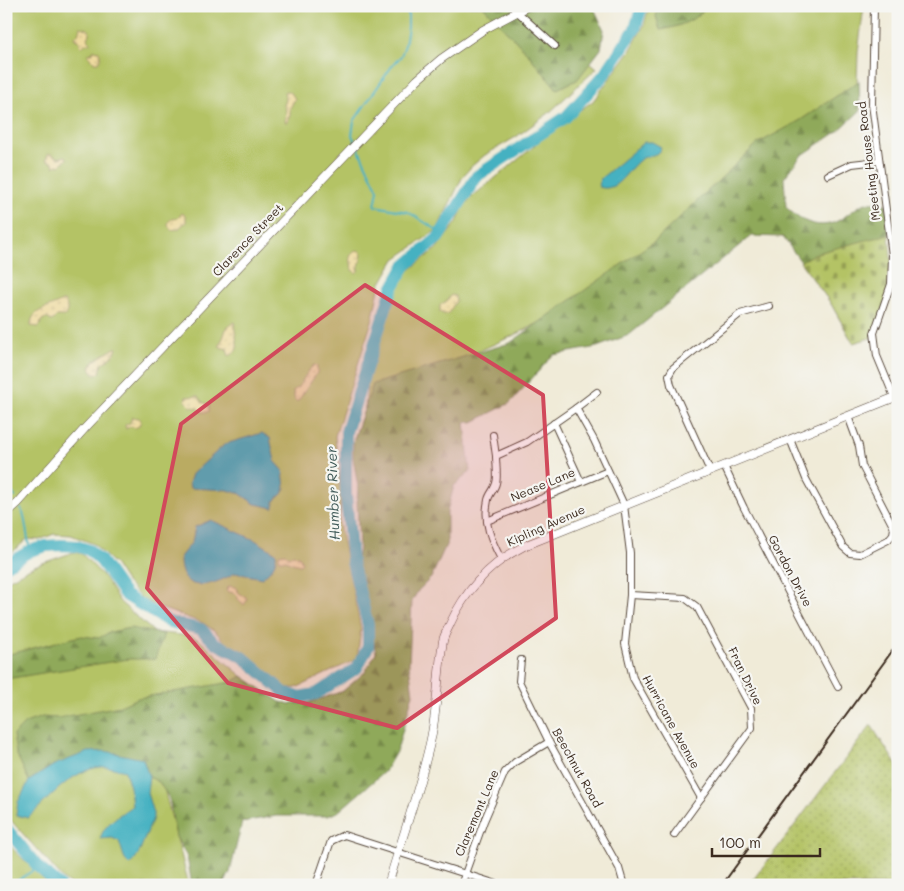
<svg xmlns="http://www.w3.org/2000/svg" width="904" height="891" font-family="Mali,sans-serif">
	<defs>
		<pattern id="forest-firs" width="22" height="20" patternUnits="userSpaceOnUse" patternTransform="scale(1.25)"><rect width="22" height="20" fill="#8fa95a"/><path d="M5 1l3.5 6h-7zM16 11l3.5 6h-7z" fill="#768a4a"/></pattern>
		<pattern id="sand-dots" width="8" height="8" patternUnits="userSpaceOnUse" patternTransform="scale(1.25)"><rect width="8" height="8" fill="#eeda9e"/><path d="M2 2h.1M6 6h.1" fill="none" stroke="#cdbb88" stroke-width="1.8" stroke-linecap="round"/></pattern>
		<pattern id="cemetery-stones" width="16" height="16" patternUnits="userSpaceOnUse" patternTransform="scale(1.25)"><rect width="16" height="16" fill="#b4c365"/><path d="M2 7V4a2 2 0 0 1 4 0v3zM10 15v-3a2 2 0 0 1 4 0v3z" fill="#949f53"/></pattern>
		<pattern id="park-dots" width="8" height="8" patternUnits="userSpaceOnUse" patternTransform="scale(1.25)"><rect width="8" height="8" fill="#b4c365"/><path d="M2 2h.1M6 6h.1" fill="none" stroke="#949f53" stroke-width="1.8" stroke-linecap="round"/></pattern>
	</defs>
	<rect width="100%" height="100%" fill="#f6f6f2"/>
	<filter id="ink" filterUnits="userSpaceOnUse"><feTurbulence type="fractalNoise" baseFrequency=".02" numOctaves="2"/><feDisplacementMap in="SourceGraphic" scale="10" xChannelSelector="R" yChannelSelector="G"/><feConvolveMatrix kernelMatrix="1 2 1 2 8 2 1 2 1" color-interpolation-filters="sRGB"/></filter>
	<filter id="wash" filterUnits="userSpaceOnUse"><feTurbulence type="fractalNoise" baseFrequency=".0096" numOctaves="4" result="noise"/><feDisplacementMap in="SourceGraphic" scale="20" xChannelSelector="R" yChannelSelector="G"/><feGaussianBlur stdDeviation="1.12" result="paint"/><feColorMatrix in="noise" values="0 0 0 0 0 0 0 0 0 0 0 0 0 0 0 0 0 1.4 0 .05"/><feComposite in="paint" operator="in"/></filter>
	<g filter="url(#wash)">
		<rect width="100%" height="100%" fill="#f0ebd8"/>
		<g fill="#b4c365" stroke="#787642">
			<polygon points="6,6 526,6 597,68 549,113 516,137 485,155 473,165 463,176 437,230 395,259 380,285 372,321 335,436 341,494 339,523 361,629 357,659 296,688 280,688 230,648 216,632 203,623 160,608 141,598 126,582 115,565 94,544 71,535 54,534 39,540 27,539 6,558"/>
			<polygon points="649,6 864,6 858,52 857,84 590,297 519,333 430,373 353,442 365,407 368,378 375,354 398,279 436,249 457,222 463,207 473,196 532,148 547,133 593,101 630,51 644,25"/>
			<polygon points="74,552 82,554 104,577 120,602 154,632 190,636 199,640 242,676 280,702 291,704 157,761 189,885 73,885 66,882 6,815 6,581 34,566"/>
			<polygon points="6,842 49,885 6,885"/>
		</g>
		<g fill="url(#forest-firs)" stroke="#656a3c">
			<polygon points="483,6 593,6 604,30 601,49 577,80 557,89 527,53"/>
			<path d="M659 6H708C695 21 679 27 660 30L656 16Z"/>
			<path d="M859 81 860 111 837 132 801 156 784 178 786 207C798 219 814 229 833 223 844 219 853 209 863 204 870 201 880 204 887 204L889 234 853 343 830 302 783 237 751 236 629 335 597 347 553 355 510 403 473 422H465L470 472 454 486 447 512V543L431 578 418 591 412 601 409 664 413 694 397 750 385 771 338 812 327 816H276L242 822 230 872 224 885H192L187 857 176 837 169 798 159 782 149 777 143 759 54 765 29 781 16 753 13 735 25 723 42 717 58 718 120 706 138 698 232 682 242 676 280 702 291 704 308 703 343 691 365 672 376 653 357 560 359 548 357 501 358 487 353 458V442L373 384 510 343 656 240 757 144 799 121Z"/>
			<polygon points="130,628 164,634 155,659 128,659 6,679 6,655 68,639 82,636 99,638 110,632"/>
		</g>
		<g fill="url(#sand-dots)" stroke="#94825e">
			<polygon points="80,27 88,29 90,32 88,37 90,43 85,44 82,47 80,45 79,40 76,40 75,36 78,34"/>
			<path d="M94 50 99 51C101 55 101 59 98 62H94L88 56V54L92 53Z"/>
			<polygon points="287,91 292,94 295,99 290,108 290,115 287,122 285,122 286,110 284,105 286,100 284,92"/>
			<polygon points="48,154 52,154 58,158 66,156 67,159 62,163 60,166 57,165 54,167 53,163 46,160"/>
			<path d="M182 213 186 216V222L178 229 171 230 168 225C169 217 173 220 178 218Z"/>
			<polygon points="356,250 360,251 362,254 358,271 356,273 352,270 350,256"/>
			<polygon points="451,295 455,296 456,301 448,314 443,314 440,312 440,305 447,301"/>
			<path d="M62 301H64C68 305 68 312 65 316H57L52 321 46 318 42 320 39 327 31 326C30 309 51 308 62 301Z"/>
			<path d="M234 322C235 325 235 328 235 330 236 341 242 351 229 356L227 349 220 347V343L223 338 226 329Z"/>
			<path d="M115 348H117C115 355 109 360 102 363L100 373 95 375 90 368C94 358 106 354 115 348Z"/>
			<path d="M314 365 317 366V373L298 401H295L293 391C303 385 305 372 314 365Z"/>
			<polygon points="198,396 202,402 209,405 209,410 208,412 201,412 197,408 190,406 185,401 186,397"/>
			<polygon points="132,417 139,418 141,420 139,426 135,428 131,426 126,429 125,425 130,423"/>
			<polygon points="285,553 289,557 293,554 300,557 302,563 300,565 292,563 285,560 279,560 279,554"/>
			<polygon points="229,586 235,587 239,593 246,597 247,600 244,605 238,599 236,594 226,591"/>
		</g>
		<polygon fill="url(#cemetery-stones)" stroke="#787642" points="889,234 893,278 874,337 853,343 830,302 800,262 814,254"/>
		<polygon fill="url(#park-dots)" stroke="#787642" points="871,725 898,767 898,885 749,885"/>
		<g fill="#44b1c1" stroke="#406e70">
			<path d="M644 142H652L661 147C659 156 650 155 643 158 628 166 619 194 599 187L600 179Z"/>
			<polygon points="262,433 270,438 275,461 283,470 285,488 282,494 274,501 274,508 255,504 239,493 227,490 190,488 189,483 192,474 225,444"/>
			<path d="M211 520 255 540 276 553C277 565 271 570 262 578L235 573C213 586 179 597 180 557L192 542 195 527Z"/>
			<path d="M105 751 143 759 149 777 147 793 153 813V818L138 855 130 865 125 860 119 841 112 838 100 839C104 824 119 815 132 806L130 787 125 771C117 769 108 766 101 767 71 770 49 799 28 818L16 815 18 802 29 781 54 765 88 752Z"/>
		</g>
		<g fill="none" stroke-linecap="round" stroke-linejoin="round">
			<g stroke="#44b1c1" stroke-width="2">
				<polyline points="355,142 352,135 354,121 392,66 401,56 405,45 408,27 408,6"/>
				<polyline points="357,146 378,190 375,206 408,212 442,233"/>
				<polyline points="6,483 15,497"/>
				<polyline points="21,509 24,516 30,551"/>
				<polyline points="15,885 17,881 38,867"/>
			</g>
			<g stroke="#44b1c1" stroke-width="12">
				<polyline points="6,565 30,551 46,546 62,545 76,546 89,550 101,561 125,595 169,622 201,629 215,643 243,657 285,693 299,697 316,694 357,668 368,647 368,625 352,562 346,494 346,432 392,289 405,266 438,238 477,176 566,117 604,75 635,29 642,6"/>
				<polyline points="6,828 38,867 59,885"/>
			</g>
		</g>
	</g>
	<g filter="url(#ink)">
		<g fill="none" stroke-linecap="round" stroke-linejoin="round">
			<g stroke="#56473a" stroke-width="8">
				<g id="minor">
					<polyline points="511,6 555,46"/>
					<polyline points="874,6 872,104 892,255 891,284 874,333 877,356 894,397"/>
					<polyline points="828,175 852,164 878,161"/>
					<polyline points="576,408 597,392"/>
					<polyline points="554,423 581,482"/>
					<polyline points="493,435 496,456"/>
					<polyline points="790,439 806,479 843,547 850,553 860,554 888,540 893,534 894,528 862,466 859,446 848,416"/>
					<polyline points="724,466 744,508 838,687"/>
					<polyline points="710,471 671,385 669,375 673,368 740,314 769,306"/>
					<polyline points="487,521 608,471"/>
					<path d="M501 559C491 540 483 522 488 500 489 494 495 489 496 483 498 478 496 463 496 456L527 442 576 408 594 440 624 505 630 553V595L625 644 633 678 701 798"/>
					<polyline points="630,595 685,598 697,607 751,708 752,728 674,835"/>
					<polyline points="521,660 519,681 549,742 619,868 623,882 622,885"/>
					<polyline points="316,885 331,841 344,835 500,885"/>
					<polyline points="461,885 484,821 505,772 515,762 549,742"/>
				</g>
			</g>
			<g stroke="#56473a" stroke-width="9">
				<g id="tertiary">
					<polyline points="6,514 18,503 87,426 417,80 441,59 483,30 528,6"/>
					<path d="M388 885C402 838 419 791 430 743 438 709 437 675 443 641 444 635 448 629 450 624 466 589 491 563 524 546L898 396"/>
				</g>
			</g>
			<use href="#minor" stroke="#fff" stroke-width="6"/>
			<use href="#tertiary" stroke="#fff" stroke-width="8"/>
			<polyline stroke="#3b2a1e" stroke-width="2" points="722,885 898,643"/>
		</g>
	</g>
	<path fill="#d1495b" fill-opacity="0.2" stroke="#d1495b" stroke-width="4" stroke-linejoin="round" d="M365 285 543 395 556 618 397 728 228 683 147 588 181 424Z"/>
	<g text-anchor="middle" stroke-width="4.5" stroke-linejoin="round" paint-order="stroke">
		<g font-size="12" fill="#3b2a1e" stroke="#f6f6f2">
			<text transform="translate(869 161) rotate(-97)" y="4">Meeting House Road</text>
			<text transform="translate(248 240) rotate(-46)" y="4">Clarence Street</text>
			<text transform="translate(543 485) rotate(-23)" y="4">Nease Lane</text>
			<text transform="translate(546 526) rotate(-24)" y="4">Kipling Avenue</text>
			<text transform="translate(790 571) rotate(62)" y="4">Gordon Drive</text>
			<text transform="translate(745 676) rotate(64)" y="4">Fran Drive</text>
			<text transform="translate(671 722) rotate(61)" y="4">Hurricane Avenue</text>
			<text transform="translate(577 768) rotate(61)" y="4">Beechnut Road</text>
			<text transform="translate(477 813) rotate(-67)" y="4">Claremont Lane</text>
		</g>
		<g font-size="14" font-style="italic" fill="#3e5957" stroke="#f6f6f2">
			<text transform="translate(333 493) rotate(-92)" y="5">Humber River</text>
		</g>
	</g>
	<rect width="904" height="891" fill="none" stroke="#f6f6f2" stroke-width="25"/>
	<path d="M712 848v8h108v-8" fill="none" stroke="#3b2a1e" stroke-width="2.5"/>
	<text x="719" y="848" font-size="15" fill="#3b2a1e" stroke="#f6f6f2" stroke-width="4" paint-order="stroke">100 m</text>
</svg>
